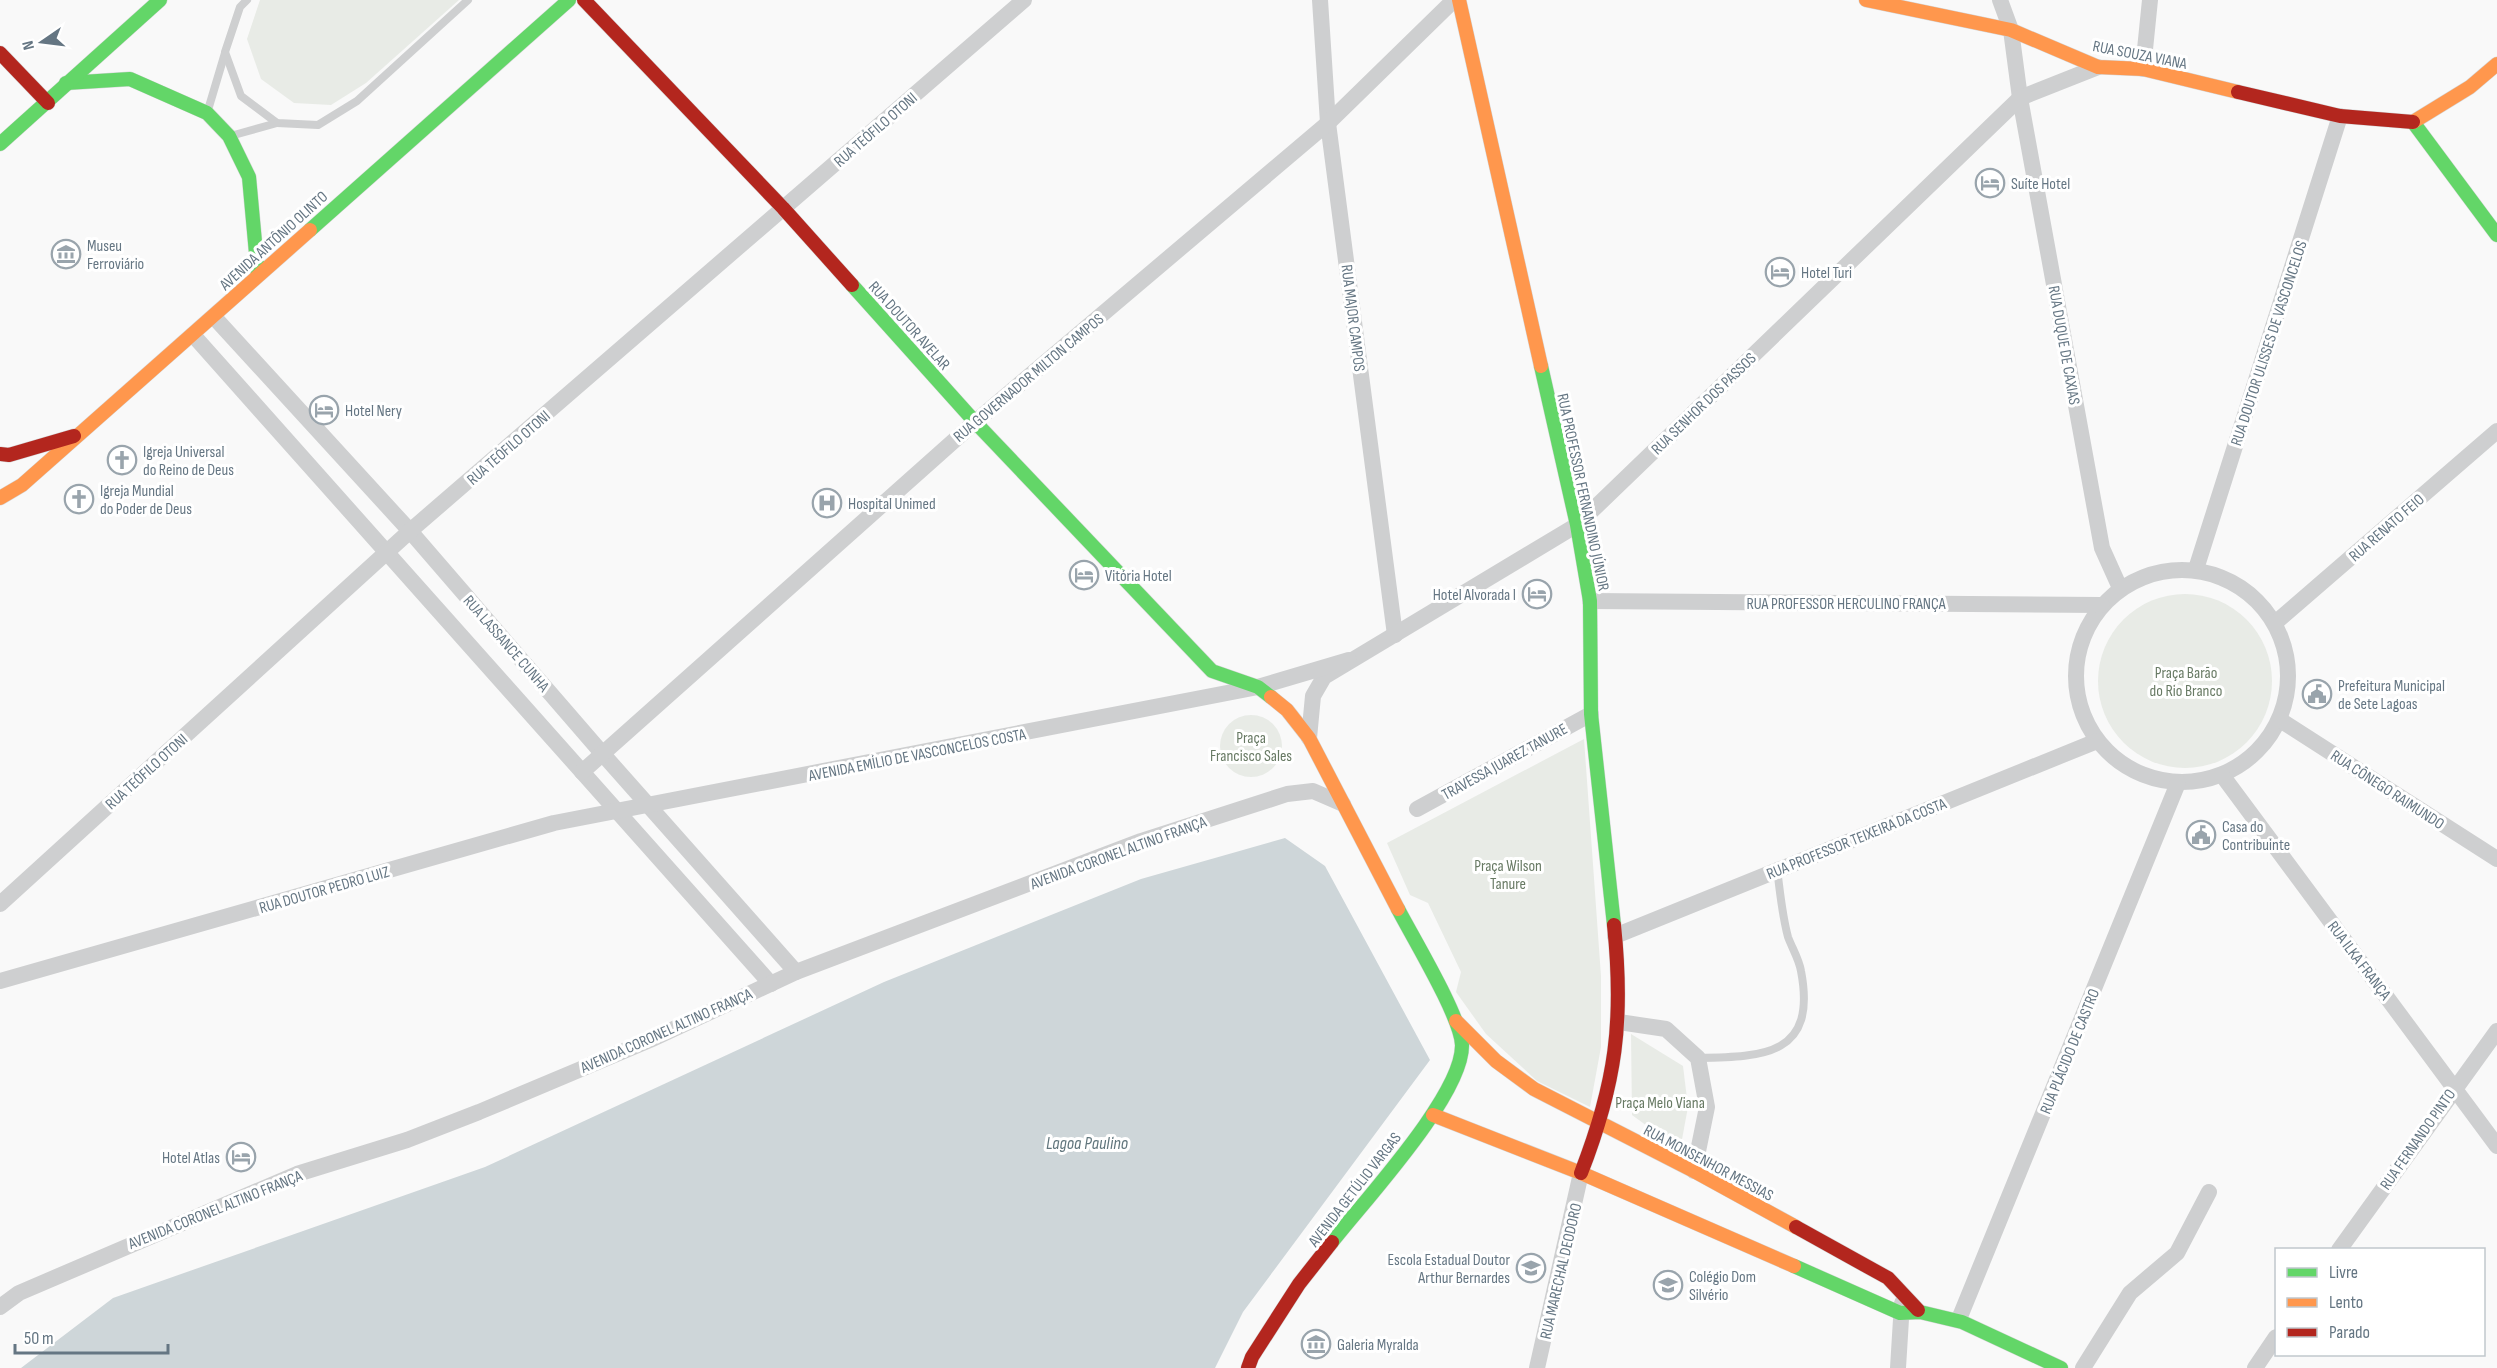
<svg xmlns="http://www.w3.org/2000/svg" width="2497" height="1368" font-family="'Sofia Sans Condensed',sans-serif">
	<rect width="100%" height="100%" fill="#f9f9f9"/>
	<g fill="#e8ebe6">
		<polygon points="260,0 459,0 366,83 331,105 294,103 261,79 247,39"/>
		<circle cx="2185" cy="681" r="87"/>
		<circle cx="1251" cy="746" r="31"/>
		<polygon points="1584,739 1601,976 1601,1047 1590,1107 1537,1081 1486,1034 1456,992 1461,972 1428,903 1410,895 1387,843"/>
		<polygon points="1631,1034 1683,1066 1688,1107 1680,1150 1632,1115"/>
	</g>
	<polygon fill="#ced6d9" points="1285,838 1325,866 1430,1060 1243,1312 1215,1368 21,1368 113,1298 485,1167 884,982 1141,879"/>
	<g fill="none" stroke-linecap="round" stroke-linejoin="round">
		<g stroke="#d5d6d7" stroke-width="15">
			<g id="fast">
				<polyline points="66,83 130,79 207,113 229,136 249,177 258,275"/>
				<polyline points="2413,122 2497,235"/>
				<polyline points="0,144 160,0"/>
				<polyline points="310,230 569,0"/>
				<polyline points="852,285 975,422 1212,671 1258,687 1271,697"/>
				<polyline points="1541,366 1577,525 1590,601 1591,714 1614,925"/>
				<path d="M1332 1242C1364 1201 1463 1095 1462 1045 1461 1017 1413 938 1398 909"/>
				<polyline points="1794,1266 1900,1313 1920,1312 1962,1322 2061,1368"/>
			</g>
		</g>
		<g stroke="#d5d6d7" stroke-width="15">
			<g id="slow">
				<polyline points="1459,0 1541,366"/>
				<polyline points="1866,0 2011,30 2098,67 2143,69 2238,92"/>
				<polyline points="2413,122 2470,87 2497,64"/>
				<polyline points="0,498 22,485 310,230"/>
				<polyline points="1271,697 1287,710 1309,738 1398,909"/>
				<polyline points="1456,1021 1496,1061 1534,1089 1694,1171 1796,1227"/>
				<polyline points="1433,1115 1581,1173 1794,1266"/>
			</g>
		</g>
		<g stroke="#d5d6d7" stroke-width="15">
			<g id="jam">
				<polyline points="584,0 783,208 852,285"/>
				<polyline points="0,53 48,103"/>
				<polyline points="2238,92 2340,116 2413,122"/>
				<polyline points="0,454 9,455 74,436"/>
				<path d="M1581 1173C1616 1083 1624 1021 1614 925"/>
				<polyline points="1796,1227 1888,1278 1918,1310"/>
				<polyline points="1248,1368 1252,1357 1299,1284 1332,1242"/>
			</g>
		</g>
		<g stroke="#cecfd0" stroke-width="8">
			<polyline points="247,0 240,7 225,52 241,96 277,123 318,125 357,101 468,0"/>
			<polyline points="208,110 225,53"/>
			<polyline points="234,135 277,123"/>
			<path d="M1698 1058C1765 1057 1817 1055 1801 971 1799 959 1792 948 1788 937 1782 915 1780 891 1777 869"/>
		</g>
		<g stroke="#cecfd0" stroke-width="16">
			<polyline points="1320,0 1328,123 1395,635"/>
			<polyline points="2000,0 2011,30 2020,98 2102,548 2120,588"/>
			<polyline points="2143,69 2150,0"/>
			<polyline points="214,317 410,531 601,752 796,972"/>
			<polyline points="194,336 771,984"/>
			<polyline points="2196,569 2340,116"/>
			<circle cx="2182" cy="676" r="106"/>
			<polyline points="1590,601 2102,605"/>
			<polyline points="2275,623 2497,431"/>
			<polyline points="2280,720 2497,859"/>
			<polyline points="1309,738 1313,696 1324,677 1577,525 2020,98 2098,67"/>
			<polyline points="582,772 975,422 1328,123 1454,0"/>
			<polyline points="2222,775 2497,1146"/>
			<polyline points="1417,809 1591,714"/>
			<polyline points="0,904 410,531 1024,0"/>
			<polyline points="1615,936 2097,741"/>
			<polyline points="0,981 554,823 1258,687 1349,660"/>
			<polyline points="1619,1022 1666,1029 1698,1058 1707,1107 1694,1171"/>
			<polyline points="2339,1250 2497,1031"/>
			<polyline points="0,1307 19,1293 297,1174 407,1140 479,1112 650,1040 796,972 1141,841 1287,794 1313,791 1343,804"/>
			<polyline points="1959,1319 2178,783"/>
			<polyline points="1537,1368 1581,1173"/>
			<polyline points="1898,1368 1902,1303"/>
			<polyline points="2083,1368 2130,1293 2177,1253 2209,1192"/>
			<polyline points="2255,1368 2276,1337"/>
		</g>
		<use href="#fast" stroke="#63d668" stroke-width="14"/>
		<use href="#slow" stroke="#ff974d" stroke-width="14"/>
		<use href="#jam" stroke="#b3261e" stroke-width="14"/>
	</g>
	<defs>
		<g id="hotel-ring" transform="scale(1.5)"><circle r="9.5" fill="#fff" stroke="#99a4ac" stroke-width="1.5"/><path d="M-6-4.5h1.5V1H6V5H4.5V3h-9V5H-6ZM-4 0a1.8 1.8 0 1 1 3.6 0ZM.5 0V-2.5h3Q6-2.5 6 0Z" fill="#99a4ac"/></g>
		<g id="museum-ring" transform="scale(1.5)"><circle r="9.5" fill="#fff" stroke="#99a4ac" stroke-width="1.5"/><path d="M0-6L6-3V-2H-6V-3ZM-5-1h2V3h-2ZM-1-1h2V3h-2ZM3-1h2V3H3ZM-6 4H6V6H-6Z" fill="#99a4ac"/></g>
		<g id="church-ring" transform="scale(1.5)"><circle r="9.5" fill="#fff" stroke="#99a4ac" stroke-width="1.5"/><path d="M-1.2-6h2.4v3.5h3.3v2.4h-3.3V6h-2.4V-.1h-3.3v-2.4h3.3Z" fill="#99a4ac"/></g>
		<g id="hospital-ring" transform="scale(1.5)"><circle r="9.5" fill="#fff" stroke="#99a4ac" stroke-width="1.5"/><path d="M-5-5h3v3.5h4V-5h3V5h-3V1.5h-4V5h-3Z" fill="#99a4ac"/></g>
		<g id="civic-ring" transform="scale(1.5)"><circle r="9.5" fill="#fff" stroke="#99a4ac" stroke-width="1.5"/><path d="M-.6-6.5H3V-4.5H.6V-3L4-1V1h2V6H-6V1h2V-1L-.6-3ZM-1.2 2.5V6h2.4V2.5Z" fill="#99a4ac"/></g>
		<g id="school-ring" transform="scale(1.5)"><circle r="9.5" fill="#fff" stroke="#99a4ac" stroke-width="1.5"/><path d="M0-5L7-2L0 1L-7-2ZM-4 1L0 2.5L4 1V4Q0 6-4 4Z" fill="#99a4ac"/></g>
	</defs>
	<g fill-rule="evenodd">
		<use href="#hotel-ring" x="1990" y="183"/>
		<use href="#museum-ring" x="66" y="254"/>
		<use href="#hotel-ring" x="1780" y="272"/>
		<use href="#hotel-ring" x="324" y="410"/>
		<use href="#church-ring" x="122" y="460"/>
		<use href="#church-ring" x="79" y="499"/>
		<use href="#hospital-ring" x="827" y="503"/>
		<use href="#hotel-ring" x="1084" y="575"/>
		<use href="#hotel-ring" x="1537" y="594"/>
		<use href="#civic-ring" x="2317" y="694"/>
		<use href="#civic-ring" x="2201" y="835"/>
		<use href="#hotel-ring" x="241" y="1157"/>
		<use href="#school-ring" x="1531" y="1268"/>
		<use href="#school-ring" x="1668" y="1285"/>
		<use href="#museum-ring" x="1316" y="1344"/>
	</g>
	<g text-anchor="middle" stroke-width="6" stroke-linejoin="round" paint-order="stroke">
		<g font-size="16" fill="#657683" stroke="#fff">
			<text transform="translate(2140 54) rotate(11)" y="6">RUA SOUZA VIANA</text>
			<text transform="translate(875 129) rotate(-41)" y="6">RUA TEÓFILO OTONI</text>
			<text transform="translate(273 240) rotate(-42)" y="6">AVENIDA ANTÔNIO OLINTO</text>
			<text transform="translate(1354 318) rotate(83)" y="6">RUA MAJOR CAMPOS</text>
			<text transform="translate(910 325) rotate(48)" y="6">RUA DOUTOR AVELAR</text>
			<text transform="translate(2268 343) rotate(-72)" y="6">RUA DOUTOR ULISSES DE VASCONCELOS</text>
			<text transform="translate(2065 345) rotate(80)" y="6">RUA DUQUE DE CAXIAS</text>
			<text transform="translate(1028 377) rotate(-40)" y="6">RUA GOVERNADOR MILTON CAMPOS</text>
			<text transform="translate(1703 403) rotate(-44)" y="6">RUA SENHOR DOS PASSOS</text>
			<text transform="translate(508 447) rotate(-41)" y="6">RUA TEÓFILO OTONI</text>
			<text transform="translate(1584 492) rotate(78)" y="6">RUA PROFESSOR FERNANDINO JÚNIOR</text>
			<text transform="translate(2386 527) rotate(-41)" y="6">RUA RENATO FEIO</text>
			<text x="1846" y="609">RUA PROFESSOR HERCULINO FRANÇA</text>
			<text transform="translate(507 643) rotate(49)" y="6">RUA LASSANCE CUNHA</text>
			<text transform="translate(917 754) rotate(-11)" y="6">AVENIDA EMÍLIO DE VASCONCELOS COSTA</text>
			<text transform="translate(1504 761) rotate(-29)" y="6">TRAVESSA JUAREZ TANURE</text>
			<text transform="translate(146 771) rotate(-42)" y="6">RUA TEÓFILO OTONI</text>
			<text transform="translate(2388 789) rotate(33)" y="6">RUA CÔNEGO RAIMUNDO</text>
			<text transform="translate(1856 838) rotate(-22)" y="6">RUA PROFESSOR TEIXEIRA DA COSTA</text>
			<text transform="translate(1118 852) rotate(-20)" y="6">AVENIDA CORONEL ALTINO FRANÇA</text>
			<text transform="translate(324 889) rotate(-16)" y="6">RUA DOUTOR PEDRO LUIZ</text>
			<text transform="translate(2360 960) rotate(53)" y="6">RUA ILKA FRANÇA</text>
			<text transform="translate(666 1030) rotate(-24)" y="6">AVENIDA CORONEL ALTINO FRANÇA</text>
			<text transform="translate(2069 1051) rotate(-68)" y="6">RUA PLÁCIDO DE CASTRO</text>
			<text transform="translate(2417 1139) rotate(-55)" y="6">RUA FERNANDO PINTO</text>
			<text transform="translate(1709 1162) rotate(28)" y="6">RUA MONSENHOR MESSIAS</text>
			<text transform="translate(1354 1189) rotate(-52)" y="6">AVENIDA GETÚLIO VARGAS</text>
			<text transform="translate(215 1209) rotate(-22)" y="6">AVENIDA CORONEL ALTINO FRANÇA</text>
			<text transform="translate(1560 1271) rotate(-77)" y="6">RUA MARECHAL DEODORO</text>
		</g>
		<g font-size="16" fill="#657683" stroke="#fff" text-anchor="start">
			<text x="2011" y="189">Suíte Hotel</text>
			<text x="87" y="251">Museu<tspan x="87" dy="18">Ferroviário</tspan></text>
			<text x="1801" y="278">Hotel Turi</text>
			<text x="345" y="416">Hotel Nery</text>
			<text x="143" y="457">Igreja Universal<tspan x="143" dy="18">do Reino de Deus</tspan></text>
			<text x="100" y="496">Igreja Mundial<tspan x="100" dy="18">do Poder de Deus</tspan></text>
			<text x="848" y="509">Hospital Unimed</text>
			<text x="1105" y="581">Vitória Hotel</text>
			<text x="1516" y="600" text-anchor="end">Hotel Alvorada I</text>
			<text x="2338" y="691">Prefeitura Municipal<tspan x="2338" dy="18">de Sete Lagoas</tspan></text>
			<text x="2222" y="832">Casa do<tspan x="2222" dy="18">Contribuinte</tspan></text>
			<text x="220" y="1163" text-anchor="end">Hotel Atlas</text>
			<text x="1510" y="1265" text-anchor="end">Escola Estadual Doutor<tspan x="1510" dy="18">Arthur Bernardes</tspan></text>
			<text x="1689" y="1282">Colégio Dom<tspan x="1689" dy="18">Silvério</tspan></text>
			<text x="1337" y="1350">Galeria Myralda</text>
		</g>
		<g font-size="16" fill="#687a64" stroke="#fff">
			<text x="2186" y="678">Praça Barão<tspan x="2186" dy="18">do Rio Branco</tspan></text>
			<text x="1251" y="743">Praça<tspan x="1251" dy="18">Francisco Sales</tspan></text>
			<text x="1508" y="871">Praça Wilson<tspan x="1508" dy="18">Tanure</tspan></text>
			<text x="1660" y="1108">Praça Melo Viana</text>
		</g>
		<g font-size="18" font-style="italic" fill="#60757c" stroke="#fff">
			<text x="1087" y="1149">Lagoa Paulino</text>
		</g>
	</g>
	<rect x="2275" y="1248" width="210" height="108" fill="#ffffff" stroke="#c1c8cd" stroke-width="1.5"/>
	<rect x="2287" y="1268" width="30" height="9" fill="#63d668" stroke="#c1c8cd" stroke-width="1.5"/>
	<text x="2329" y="1278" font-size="18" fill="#657683">Livre</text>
	<rect x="2287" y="1298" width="30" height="9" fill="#ff974d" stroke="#c1c8cd" stroke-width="1.5"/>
	<text x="2329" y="1308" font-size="18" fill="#657683">Lento</text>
	<rect x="2287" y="1328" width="30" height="9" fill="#b3261e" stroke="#c1c8cd" stroke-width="1.5"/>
	<text x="2329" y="1338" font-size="18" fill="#657683">Parado</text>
	<g transform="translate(42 42) rotate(256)" stroke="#ffffff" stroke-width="4.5" paint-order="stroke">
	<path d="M0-4.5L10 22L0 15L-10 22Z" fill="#657683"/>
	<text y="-9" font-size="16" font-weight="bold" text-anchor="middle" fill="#657683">N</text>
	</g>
	<path d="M15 1344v9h153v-9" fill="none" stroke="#657683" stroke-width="3"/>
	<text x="24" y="1344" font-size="18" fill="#657683" stroke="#ffffff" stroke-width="4.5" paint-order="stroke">50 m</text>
</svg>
